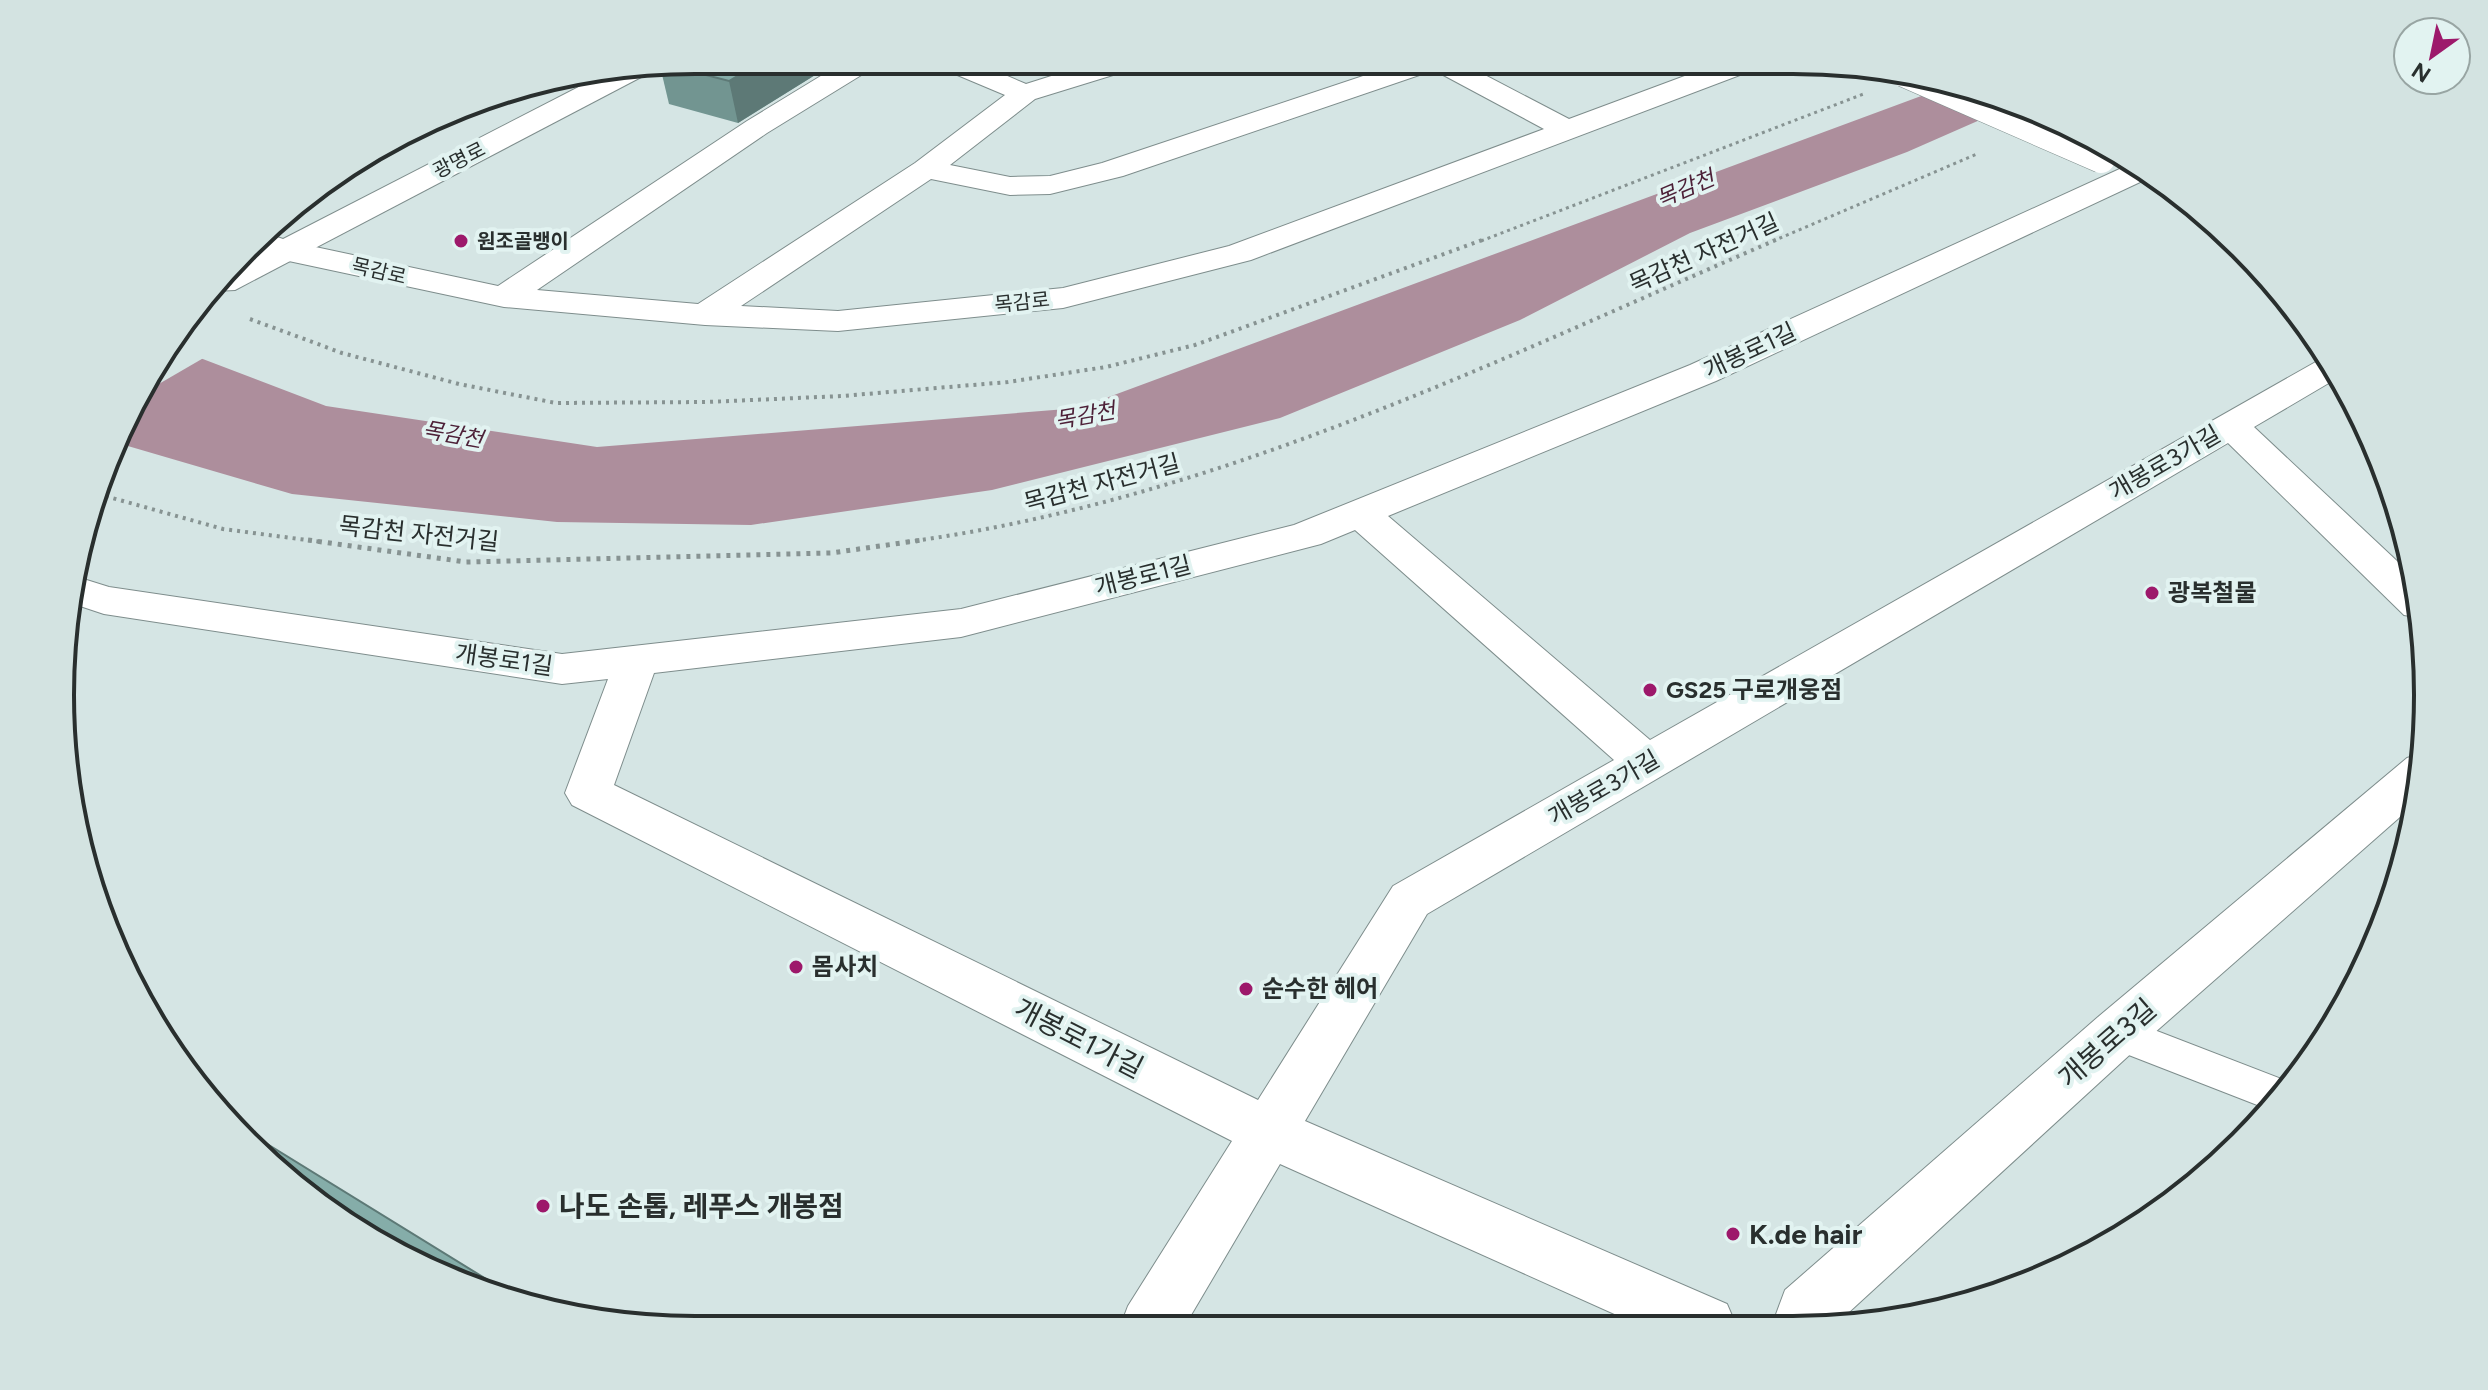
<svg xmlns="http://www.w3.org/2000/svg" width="2488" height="1390" font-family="Figtree,'Noto Sans KR',sans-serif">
	<rect width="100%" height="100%" fill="#d5e5e4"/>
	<polygon fill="#ad8e9c" points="1959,82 2014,105 1907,152 1690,233 1520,320 1280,418 992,490 751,525 557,522 292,494 121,444 166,345 326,406 597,447 1079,408"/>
	<polygon fill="#d5e5e4" points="168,341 207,356 145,392 167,342"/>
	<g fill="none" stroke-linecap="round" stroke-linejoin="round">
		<g stroke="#7e8d8c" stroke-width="2">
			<polygon id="lane" points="2117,1017 2131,1021 2289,1082 2268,1110 2265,1108 2103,1045 2098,1033 2103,1021"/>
		</g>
		<g stroke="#7e8d8c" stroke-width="2">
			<g id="street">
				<path d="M847 60H879L876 66 767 133 537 290 698 304 915 163 1005 95 936 66 933 60H970L1026 84 1102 60 1143 61 1139 67 1035 99 950 165 1010 177 1050 176 1102 163 1408 61H1458L1569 119 1725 61H1764L1761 67 1251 260 1063 308 838 331 705 325 504 307 284 260 253 250 268 234 292 242 498 286 747 121ZM1434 70 1544 129 1229 246 1063 288 838 311 741 306 931 179 1010 195 1050 194 1123 176Z"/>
				<path d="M2135 162 2153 176 1716 381 1388 516 1650 740 2321 359 2327 357 2339 377 2254 427 2414 577 2421 618 2404 615 2228 443 1427 914 1305 1121 1727 1304 1736 1325H1639L1280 1164 1184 1327H1120L1128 1306 1232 1141 572 805 565 793 608 679 562 684 104 614 74 604 77 577 109 587 562 654 961 609 1294 525 1690 365ZM1355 530 1614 760 1393 886 1258 1100 614 785 654 673 961 637 1321 544Z"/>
				<polygon points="2423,753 2423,778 2417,802 2136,1049 1835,1325 1772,1325 1785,1290 2098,1017 2407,758"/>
			</g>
		</g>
		<g stroke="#7e8d8c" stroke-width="2">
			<polygon id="secondary" points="645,68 643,76 235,290 215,291 246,258 602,75"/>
		</g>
		<g stroke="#879392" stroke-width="3" stroke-dasharray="3 4" stroke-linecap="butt">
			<polyline points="1481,241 1866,93"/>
			<polyline points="1773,241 1977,154"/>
		</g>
		<g stroke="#879392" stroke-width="4" stroke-dasharray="3 5" stroke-linecap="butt">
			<polyline points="250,319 342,353 459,384 556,403 707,402 842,396 1008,382 1106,367 1195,345 1485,239"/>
			<polyline points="98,494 223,529 322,542"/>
			<path d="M907 542C1215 500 1495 361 1778 239"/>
		</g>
		<polyline stroke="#879392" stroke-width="5" stroke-dasharray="4 6" stroke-linecap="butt" points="308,540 466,562 831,553 922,540"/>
		<use href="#lane" fill="#fff" fill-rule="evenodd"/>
		<use href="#street" fill="#fff" fill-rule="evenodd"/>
		<use href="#secondary" fill="#fff" fill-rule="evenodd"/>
		<g stroke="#7e8d8c" stroke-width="29" stroke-linecap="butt">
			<polyline id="street-bridge" points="1904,73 2101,159"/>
		</g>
		<use href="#street-bridge" stroke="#fff" stroke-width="28"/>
	</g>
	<polygon fill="#729591" points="695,60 827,60 828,67 738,123 669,104 660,66"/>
	<polygon fill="#5d7976" points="764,60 827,60 828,67 738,123 729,81"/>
	<g fill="#85ada9" stroke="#5d7976" stroke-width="2">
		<polygon points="695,60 764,60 729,81 667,65"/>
		<polygon points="217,1113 525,1303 491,1296 377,1245"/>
	</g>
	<g fill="#9d196b" stroke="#e2f3f1" stroke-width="3">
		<circle cx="461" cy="241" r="8"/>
		<circle cx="2152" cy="593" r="8"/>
		<circle cx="1650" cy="690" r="8"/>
		<circle cx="796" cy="967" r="8"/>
		<circle cx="1246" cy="989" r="8"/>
		<circle cx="543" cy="1206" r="8"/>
		<circle cx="1733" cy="1234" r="8"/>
	</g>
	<g text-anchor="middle" stroke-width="8" stroke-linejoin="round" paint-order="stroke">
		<g font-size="20" fill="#292f2e" stroke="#e2f3f1">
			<text transform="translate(459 160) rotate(-27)" y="7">광명로</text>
			<text transform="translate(379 271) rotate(13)" y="7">목감로</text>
			<text transform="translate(1022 302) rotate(-6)" y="7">목감로</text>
		</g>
		<g font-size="20" font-weight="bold" fill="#292f2e" stroke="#e2f3f1" text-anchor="start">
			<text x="477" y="248">원조골뱅이</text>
		</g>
		<g font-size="22" font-style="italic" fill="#4d2138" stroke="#e2f3f1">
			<text transform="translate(1685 188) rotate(-23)" y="8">목감천</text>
			<text transform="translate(1085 415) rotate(-10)" y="8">목감천</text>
			<text transform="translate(453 434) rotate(10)" y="8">목감천</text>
		</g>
		<g font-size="24" fill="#292f2e" stroke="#e2f3f1">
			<text transform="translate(1704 253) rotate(-24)" y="8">목감천 자전거길</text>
			<text transform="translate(1750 351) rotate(-25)" y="8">개봉로1길</text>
			<text transform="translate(2165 463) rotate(-30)" y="8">개봉로3가길</text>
			<text transform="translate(1102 483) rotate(-15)" y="8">목감천 자전거길</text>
			<text transform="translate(419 534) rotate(6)" y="8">목감천 자전거길</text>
			<text transform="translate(1143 576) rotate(-14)" y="8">개봉로1길</text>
			<text transform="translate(504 660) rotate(8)" y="8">개봉로1길</text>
			<text transform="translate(1604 788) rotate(-30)" y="8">개봉로3가길</text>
		</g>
		<g font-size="24" font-weight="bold" fill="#292f2e" stroke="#e2f3f1" text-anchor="start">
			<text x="2168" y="601">광복철물</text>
			<text x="1666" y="698">GS25 구로개웅점</text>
			<text x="812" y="975">몸사치</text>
			<text x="1262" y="997">순수한 헤어</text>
		</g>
		<g font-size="28" fill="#292f2e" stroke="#e2f3f1">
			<text transform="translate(1079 1038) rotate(27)" y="10">개봉로1가길</text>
			<text transform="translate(2107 1043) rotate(-41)" y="10">개봉로3길</text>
		</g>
		<g font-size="28" font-weight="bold" fill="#292f2e" stroke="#e2f3f1" text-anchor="start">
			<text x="559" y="1216">나도 손톱, 레푸스 개봉점</text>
			<text x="1749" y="1244">K.de hair</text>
		</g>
	</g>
	<path d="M0 0H2488V1390H0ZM695 74H1793A621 621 0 0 1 2414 695V695A621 621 0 0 1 1793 1316H695A621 621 0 0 1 74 695V695A621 621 0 0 1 695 74Z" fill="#d3e3e1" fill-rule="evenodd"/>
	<path fill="none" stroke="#292f2e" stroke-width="4" d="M695 74H1793A621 621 0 0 1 2414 695V695A621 621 0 0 1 1793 1316H695A621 621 0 0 1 74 695V695A621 621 0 0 1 695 74Z"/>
	<g transform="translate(2432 56) rotate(213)"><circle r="38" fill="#e2f3f1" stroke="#98a5a3" stroke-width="2"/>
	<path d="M0-6L14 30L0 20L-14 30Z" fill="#9d196b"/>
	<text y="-12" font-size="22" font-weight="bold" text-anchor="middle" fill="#292f2e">N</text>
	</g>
</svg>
